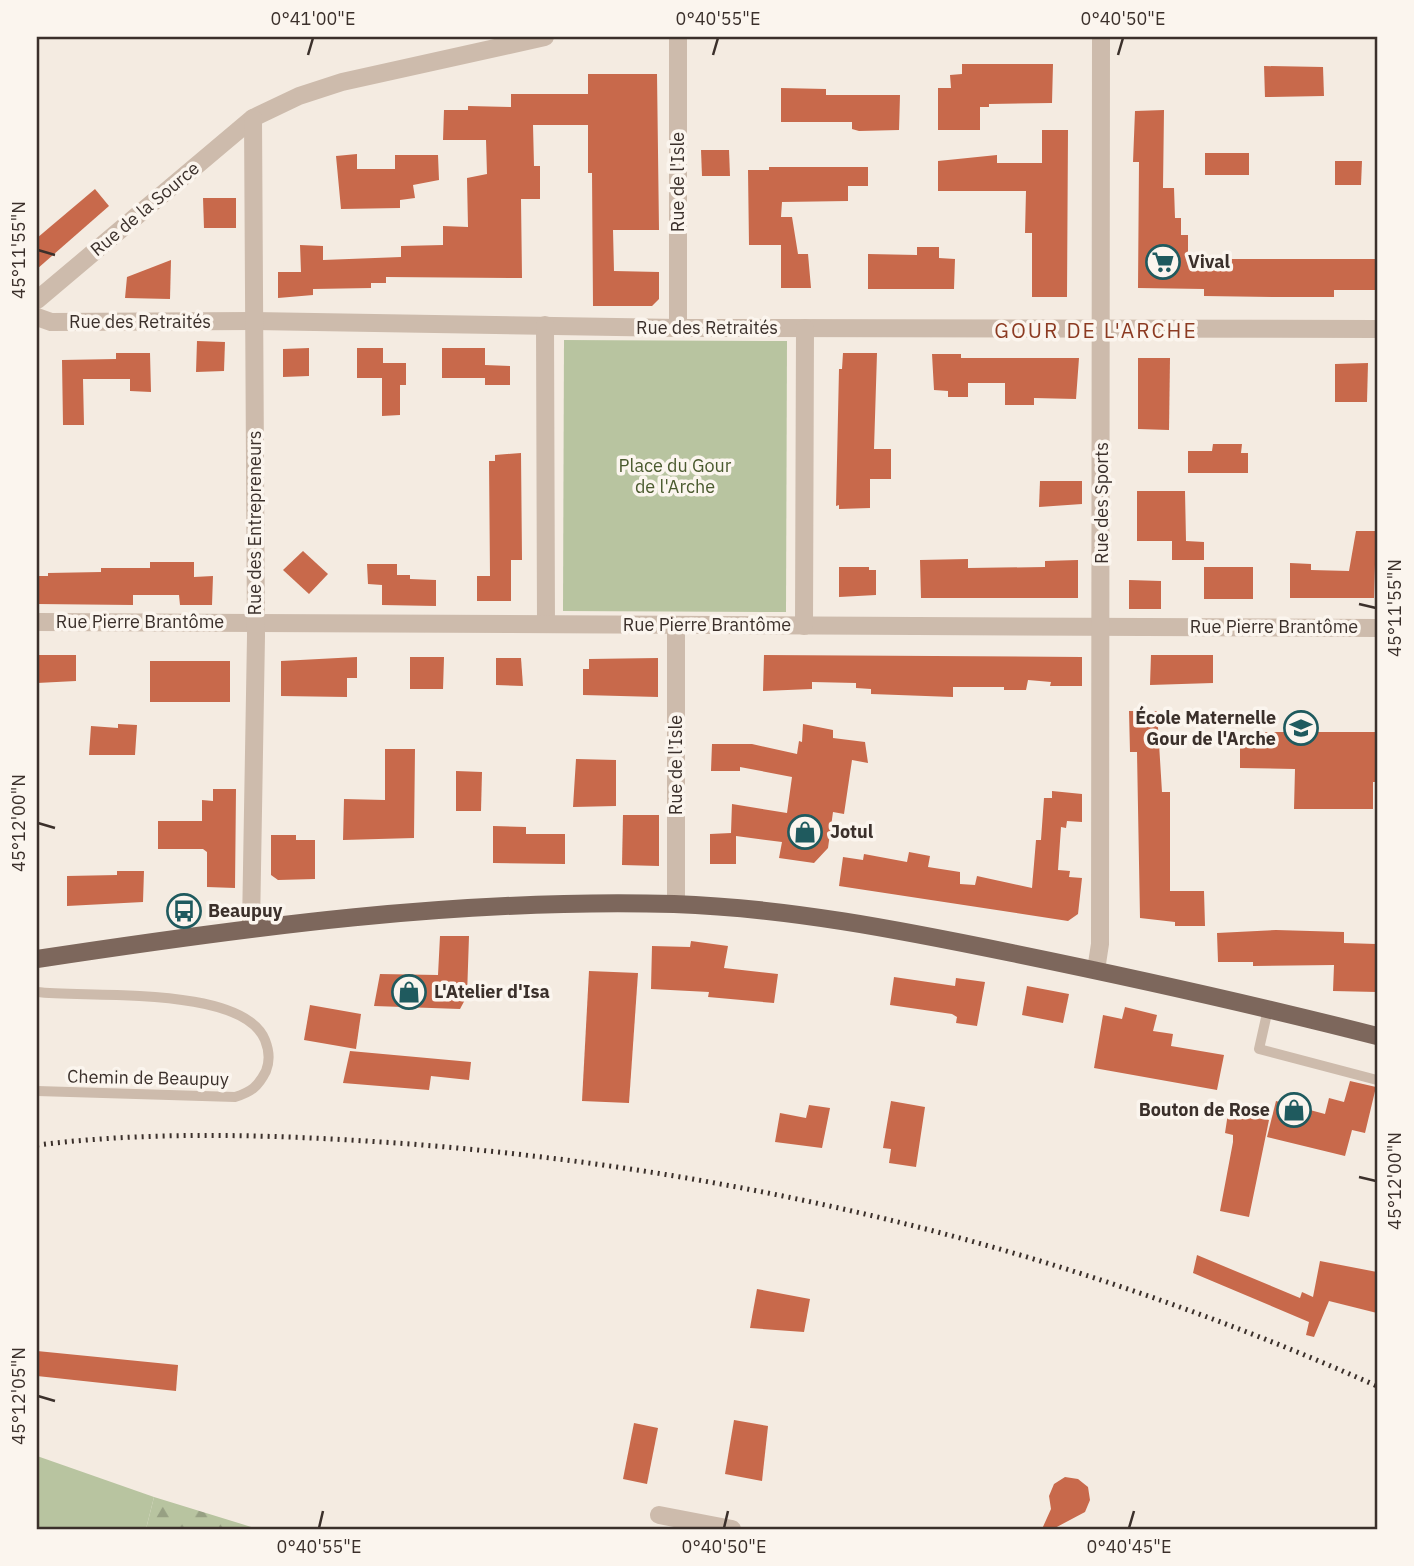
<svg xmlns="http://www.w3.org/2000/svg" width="1414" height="1566" font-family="'IBM Plex Sans',sans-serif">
	<defs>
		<pattern id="forest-firs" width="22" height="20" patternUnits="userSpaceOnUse" patternTransform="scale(1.75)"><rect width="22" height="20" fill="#b8c4a0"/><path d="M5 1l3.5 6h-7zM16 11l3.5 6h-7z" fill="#97a083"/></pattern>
	</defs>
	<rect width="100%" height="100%" fill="#f4ebe1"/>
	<g fill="#b8c4a0">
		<polygon points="564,340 787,341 786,612 563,611"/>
		<polygon points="37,1456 154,1497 146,1529 37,1529"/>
	</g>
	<polygon fill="url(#forest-firs)" points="154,1497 258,1529 146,1529"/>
	<g fill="#c8694b">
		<polygon points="962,64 1053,64 1052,103 989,104 989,107 980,107 980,130 938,130 938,88 951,88 950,75 962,74"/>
		<polygon points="1264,66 1323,67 1324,96 1265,97"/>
		<polygon points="588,74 657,74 659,230 613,230 614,271 659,272 659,299 652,306 593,306 592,173 588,173 588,125 533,125 534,166 540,166 540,199 521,199 522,278 386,277 386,283 371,283 371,288 313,289 313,295 278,298 278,272 301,272 300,245 323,246 323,260 401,257 401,246 443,245 443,226 468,227 467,178 487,174 486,140 443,140 444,110 468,110 468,106 511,107 511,94 588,94"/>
		<polygon points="781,88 826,89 826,95 900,95 899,130 859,131 852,129 852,122 781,122"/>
		<polygon points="1164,110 1163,188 1174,188 1175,218 1181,218 1181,235 1188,235 1188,259 1377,259 1377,290 1334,290 1334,297 1277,297 1204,296 1204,289 1138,288 1139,162 1133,162 1135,111"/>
		<polygon points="1042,130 1068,130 1067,297 1032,297 1032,233 1025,233 1026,191 938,191 938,161 997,155 997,163 1042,163"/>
		<polygon points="701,150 729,150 730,176 702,176"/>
		<rect x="1205" y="153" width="44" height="22"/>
		<polygon points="357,154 357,169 395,169 395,155 438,155 439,180 413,185 415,198 400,200 400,208 341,209 336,156"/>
		<polygon points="1335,161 1362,161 1361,185 1335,185"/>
		<polygon points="769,167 868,167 868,186 848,186 848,201 782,202 781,217 792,217 798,254 808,254 811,288 781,288 781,245 749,245 748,170 769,170"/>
		<polygon points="95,189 109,206 37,269 37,238"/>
		<polygon points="203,198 236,198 236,228 204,228"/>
		<polygon points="917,247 939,247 939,258 955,259 954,289 868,289 868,254 917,255"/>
		<polygon points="171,260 170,299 125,298 127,277"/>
		<polygon points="197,341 225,342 224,371 196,372"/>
		<polygon points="309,348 309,376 283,377 283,349"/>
		<polygon points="357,348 383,348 383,363 406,363 406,385 400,385 400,415 382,416 382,378 357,378"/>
		<rect x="442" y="348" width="43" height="30"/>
		<polygon points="116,353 150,353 151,392 130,391 130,379 83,379 84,425 63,425 62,360 116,359"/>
		<polygon points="843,353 877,353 874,449 891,449 891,479 870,479 870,508 839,509 839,505 836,506 839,369 842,369"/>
		<polygon points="932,354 961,354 961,358 1079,358 1076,399 1034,398 1034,405 1005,405 1005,383 968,383 968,397 948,397 948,391 934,390"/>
		<polygon points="1138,358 1170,358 1169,430 1138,429"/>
		<polygon points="1368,363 1367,402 1335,402 1335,364"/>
		<polygon points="485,365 510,366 510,385 485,385"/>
		<polygon points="1213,444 1242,444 1241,453 1248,453 1248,473 1188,473 1188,451 1212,451"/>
		<polygon points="521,453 522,560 511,560 511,601 477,601 477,576 490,576 489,461 495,461 495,455"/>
		<polygon points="1040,481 1082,481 1082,504 1039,507"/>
		<polygon points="1137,491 1185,491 1186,541 1204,542 1204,560 1172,560 1172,541 1137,541"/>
		<polygon points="1356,531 1376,531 1374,598 1290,598 1290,563 1311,564 1311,570 1349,571"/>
		<polygon points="303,551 328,574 309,594 283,570"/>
		<polygon points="968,559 968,568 1045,567 1045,561 1078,560 1078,598 921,598 920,560"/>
		<polygon points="150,562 194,562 194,577 213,576 212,605 180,605 179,595 133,595 133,605 37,604 37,576 48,576 48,573 101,572 101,568 150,568"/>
		<polygon points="367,564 397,564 397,575 410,575 410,579 436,580 436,606 382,605 382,585 368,584"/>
		<polygon points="839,567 869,567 869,570 876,570 876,595 839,597"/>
		<rect x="1204" y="567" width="49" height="32"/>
		<polygon points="1129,580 1161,581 1161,609 1129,609"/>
		<polygon points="37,655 76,655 76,681 37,683"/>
		<polygon points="764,655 1082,657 1082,686 1050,686 1051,682 1028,680 1026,690 1004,690 1004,687 953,687 953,697 871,694 871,689 856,688 856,683 812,682 812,689 763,691"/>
		<polygon points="1151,655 1213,655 1213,683 1150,685"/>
		<polygon points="357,657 357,678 347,678 347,697 281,696 281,661"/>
		<polygon points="410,657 444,657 443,689 410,689"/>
		<polygon points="496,658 521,658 523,686 496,685"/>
		<polygon points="658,658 658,697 583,695 583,669 589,669 589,659"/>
		<rect x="150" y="661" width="80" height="41"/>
		<polygon points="1129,711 1157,711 1162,792 1170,792 1170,891 1204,891 1205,926 1175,926 1175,922 1140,918 1137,752 1130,752"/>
		<polygon points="118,724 137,725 135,755 89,755 91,726 118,728"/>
		<polygon points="803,724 833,730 833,738 865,742 868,763 852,760 844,814 833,812 828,848 814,863 779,858 782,842 736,836 736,864 710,864 710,834 731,833 732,804 787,813 792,777 740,767 740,771 711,771 712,744 752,744 797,754 799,741 802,742"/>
		<polygon points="1240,732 1377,732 1377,782 1373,782 1373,809 1294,809 1295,769 1240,768"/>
		<polygon points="385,749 415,749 414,838 343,840 344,799 385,800"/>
		<polygon points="576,759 616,760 616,806 573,807"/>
		<polygon points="456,771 482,772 481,811 456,811"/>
		<polygon points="213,789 236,789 235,888 207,887 207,852 203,849 158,849 158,821 202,821 202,800 213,801"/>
		<polygon points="1052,791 1082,794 1082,822 1067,821 1066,828 1061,827 1058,870 1070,871 1069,877 1082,878 1078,914 1068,921 839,886 843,857 863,860 864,854 907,862 909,852 930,856 928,867 960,872 960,884 975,885 977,876 1032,888 1036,840 1041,840 1044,798 1052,798"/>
		<polygon points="623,815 659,815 659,866 622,865"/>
		<polygon points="493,826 526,827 526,834 565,834 565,864 493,863"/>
		<polygon points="271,835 296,835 296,840 315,840 315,879 278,880 271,875"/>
		<polygon points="117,871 144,871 143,902 67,906 67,876 117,875"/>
		<polygon points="1276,930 1344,932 1344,943 1376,944 1377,992 1333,991 1334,965 1253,966 1253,962 1218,962 1217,933"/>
		<polygon points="440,936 469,936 467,996 460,1009 374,1006 380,974 438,975"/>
		<polygon points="691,941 728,946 724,968 778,974 774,1003 708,997 709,992 651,989 652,946 690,947"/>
		<polygon points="589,971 638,973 629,1103 582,1101"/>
		<polygon points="894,977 955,986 956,978 985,982 977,1026 956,1023 957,1017 952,1014 890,1005"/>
		<polygon points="1027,986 1069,994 1063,1023 1022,1015"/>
		<polygon points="310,1005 361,1014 356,1049 304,1040"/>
		<polygon points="1125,1007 1157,1015 1153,1031 1173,1034 1171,1046 1224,1055 1217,1090 1094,1068 1103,1015 1122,1019"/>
		<polygon points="350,1051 471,1062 469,1080 431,1076 429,1090 343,1083"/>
		<polygon points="1350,1081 1376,1087 1365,1133 1352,1130 1345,1156 1267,1137 1276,1101 1325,1114 1329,1098 1344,1102"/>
		<polygon points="891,1101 925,1107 916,1167 889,1163 891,1149 883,1148"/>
		<polygon points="809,1105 830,1108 822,1148 775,1142 780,1113 806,1118"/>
		<polygon points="1228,1113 1269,1120 1249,1217 1220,1211 1233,1142 1233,1135 1225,1133"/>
		<polygon points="1197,1255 1300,1298 1302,1292 1313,1297 1320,1261 1377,1272 1377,1313 1329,1301 1314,1337 1306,1335 1309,1322 1193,1273"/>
		<polygon points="757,1289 810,1299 804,1332 750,1328"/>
		<polygon points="37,1351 178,1365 176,1391 37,1376"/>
		<polygon points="734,1420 768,1426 762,1481 725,1474"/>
		<polygon points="634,1423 658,1428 647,1484 623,1479"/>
		<polygon points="1065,1477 1078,1479 1088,1487 1090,1500 1085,1512 1053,1529 1042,1529 1051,1509 1049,1496 1054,1484"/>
	</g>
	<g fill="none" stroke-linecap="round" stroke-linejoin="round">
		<g stroke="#cdbbac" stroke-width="10">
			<path d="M37 992C88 998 243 985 265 1040 269 1050 270 1061 266 1071 258 1087 251 1092 235 1097L37 1091"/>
			<polyline points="1268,1009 1259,1049 1377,1080"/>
		</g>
		<g stroke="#cdbbac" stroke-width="18">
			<polyline points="678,37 678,328"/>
			<polyline points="37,300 253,118 299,96 342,82 545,37"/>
			<polyline points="37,317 51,322 254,321 678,328 1377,329"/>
			<polyline points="545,325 546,624"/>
			<polyline points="37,622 1377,628"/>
			<polyline points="804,626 805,328"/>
			<polyline points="676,904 676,625"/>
			<polyline points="251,927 256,636 253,118"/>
			<polyline points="1096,970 1100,944 1101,37"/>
			<polyline points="659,1515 732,1529"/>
		</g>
		<path stroke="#7d675c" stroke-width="18" d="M37 959C248 927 460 898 674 904 788 908 900 930 1012 953 1134 978 1256 1005 1377 1036"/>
		<path stroke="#3b302b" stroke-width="5" stroke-dasharray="2 5" stroke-linecap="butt" d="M37 1145C160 1130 286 1135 410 1144 746 1170 1068 1249 1377 1386"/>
	</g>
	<path fill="none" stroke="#3b302b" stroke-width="2.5" d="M308 55 313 38M713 55 718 38M1118 55 1123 38M38 250 55 255M1359 604 1376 608M38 823 55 828M1359 1177 1376 1181M38 1396 55 1401M319 1528 323 1511M724 1528 728 1511M1129 1528 1134 1511"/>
	<defs>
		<g id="supermarket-ring" transform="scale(1.75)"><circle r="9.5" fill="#fbf5ee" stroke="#1f5a5e" stroke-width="1.5"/><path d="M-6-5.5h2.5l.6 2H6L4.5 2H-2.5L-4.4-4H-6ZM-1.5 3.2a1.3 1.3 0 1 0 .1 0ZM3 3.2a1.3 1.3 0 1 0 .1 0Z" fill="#1f5a5e"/></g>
		<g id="school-ring" transform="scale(1.75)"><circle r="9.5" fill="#fbf5ee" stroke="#1f5a5e" stroke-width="1.5"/><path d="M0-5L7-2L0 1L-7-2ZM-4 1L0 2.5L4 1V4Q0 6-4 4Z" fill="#1f5a5e"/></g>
		<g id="shop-ring" transform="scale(1.75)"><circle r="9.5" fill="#fbf5ee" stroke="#1f5a5e" stroke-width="1.5"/><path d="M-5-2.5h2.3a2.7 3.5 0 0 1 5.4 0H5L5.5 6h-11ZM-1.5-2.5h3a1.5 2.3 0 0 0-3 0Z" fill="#1f5a5e"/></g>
		<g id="bus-ring" transform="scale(1.75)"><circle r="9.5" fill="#fbf5ee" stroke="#1f5a5e" stroke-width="1.5"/><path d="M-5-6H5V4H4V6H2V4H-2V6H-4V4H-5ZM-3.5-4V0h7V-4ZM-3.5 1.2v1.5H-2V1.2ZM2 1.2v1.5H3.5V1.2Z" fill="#1f5a5e"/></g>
	</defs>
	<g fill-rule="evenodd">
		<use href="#supermarket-ring" x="1163" y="262"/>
		<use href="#school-ring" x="1301" y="728"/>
		<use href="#shop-ring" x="805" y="832"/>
		<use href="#bus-ring" x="184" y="911"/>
		<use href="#shop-ring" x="409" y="992"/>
		<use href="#shop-ring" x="1294" y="1110"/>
	</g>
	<g text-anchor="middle" stroke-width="7" stroke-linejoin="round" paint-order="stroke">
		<g font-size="18" fill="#3b302b" stroke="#fbf5ee">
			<text transform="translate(678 182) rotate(-90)" y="6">Rue de l'Isle</text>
			<text transform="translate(145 209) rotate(-40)" y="6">Rue de la Source</text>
			<text x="140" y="328">Rue des Retraités</text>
			<text x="707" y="334">Rue des Retraités</text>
			<text transform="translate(1102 503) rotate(-90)" y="6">Rue des Sports</text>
			<text transform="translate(255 523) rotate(-90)" y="6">Rue des Entrepreneurs</text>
			<text x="140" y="628">Rue Pierre Brantôme</text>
			<text x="707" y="631">Rue Pierre Brantôme</text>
			<text x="1274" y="633">Rue Pierre Brantôme</text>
			<text transform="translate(676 765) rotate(-90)" y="6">Rue de l'Isle</text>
			<text transform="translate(148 1078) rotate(1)" y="6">Chemin de Beaupuy</text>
		</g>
		<g font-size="18" font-weight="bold" fill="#3b302b" stroke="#fbf5ee" text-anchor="start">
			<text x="1188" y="268">Vival</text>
			<text x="1276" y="724" text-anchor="end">École Maternelle<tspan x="1276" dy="21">Gour de l'Arche</tspan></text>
			<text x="830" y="838">Jotul</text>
			<text x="208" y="917">Beaupuy</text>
			<text x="434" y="998">L'Atelier d'Isa</text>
			<text x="1270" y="1116" text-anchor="end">Bouton de Rose</text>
		</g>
		<g font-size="18" fill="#4a5a2e" stroke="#fbf5ee">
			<text x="675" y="472">Place du Gour<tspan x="675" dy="21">de l'Arche</tspan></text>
		</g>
		<g font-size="21" letter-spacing="2" fill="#8c3b22" stroke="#fbf5ee">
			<text x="1096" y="338">GOUR DE L'ARCHE</text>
		</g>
	</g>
	<rect width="1414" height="1566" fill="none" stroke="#fbf5ee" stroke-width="77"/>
	<rect x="38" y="38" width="1338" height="1490" fill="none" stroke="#3b302b" stroke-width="2.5"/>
	<g font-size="18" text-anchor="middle" fill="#3b302b">
		<text x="313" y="25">0°41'00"E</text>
		<text x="718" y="25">0°40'55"E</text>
		<text x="1123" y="25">0°40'50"E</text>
		<text transform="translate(19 250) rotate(-90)" y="6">45°11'55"N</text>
		<text transform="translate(1395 608) rotate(-90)" y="6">45°11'55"N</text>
		<text transform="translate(19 823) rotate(-90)" y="6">45°12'00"N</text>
		<text transform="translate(1395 1181) rotate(-90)" y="6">45°12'00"N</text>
		<text transform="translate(19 1396) rotate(-90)" y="6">45°12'05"N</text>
		<text x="319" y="1553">0°40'55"E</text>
		<text x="724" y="1553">0°40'50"E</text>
		<text x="1129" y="1553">0°40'45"E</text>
	</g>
</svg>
